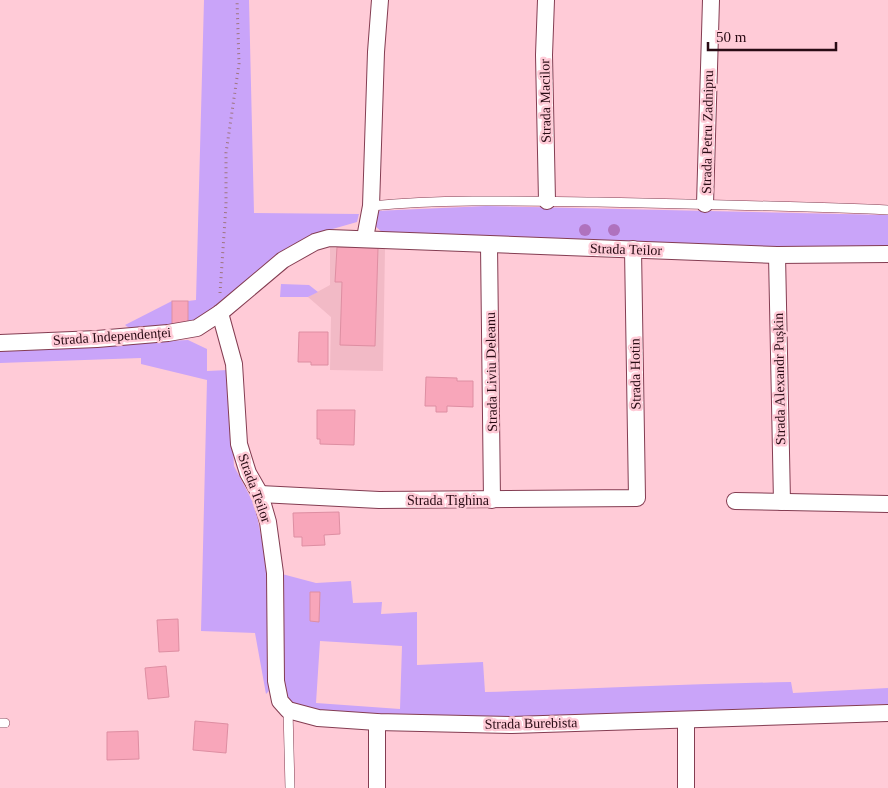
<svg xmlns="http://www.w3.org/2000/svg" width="888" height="788" font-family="Georgia,serif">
	<rect width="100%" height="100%" fill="#ffcbd7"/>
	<polygon fill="#f2bac6" points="330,247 385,248 383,371 330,370 331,317 308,297 330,285"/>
	<g fill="#c9a4f9" fill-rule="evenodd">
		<polygon points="204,0 249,0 254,213 359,214 357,222 329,230 290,246 197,320 188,324 188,301 196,300"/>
		<polygon points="486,206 888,215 888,246 779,247 384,234 374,225 375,211"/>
		<polygon points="281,284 309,285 318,292 308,297 280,297"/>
		<polygon points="172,301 172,324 132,330 125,325"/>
		<polygon points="188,340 207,349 207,371 228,370 234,466 255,506 266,561 269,594 270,690 266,694 255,633 201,631 207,380 141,364 141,358 0,363 0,348"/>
		<path d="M282 574 316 583 351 581 353 603 382 602 381 614 417 612V665L483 662 485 692C587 689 689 684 791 682L793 693 888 688V704L527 719 399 717 304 710 290 702 283 690ZM320 641 402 646 400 709 316 703Z"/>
	</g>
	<g fill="#f8a6ba" stroke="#de8ea2">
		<polygon points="337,247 378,248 375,346 340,345 342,282 335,282"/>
		<rect x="172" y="301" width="16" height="23"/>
		<polygon points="299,332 328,332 328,365 311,365 311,362 298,362"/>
		<polygon points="426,377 457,378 457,381 473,381 473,407 447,406 447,412 436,412 436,406 425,406"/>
		<polygon points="317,410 355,410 354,445 320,444 320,439 317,439"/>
		<polygon points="339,512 340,534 324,535 325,545 302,546 302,537 294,537 293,513"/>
		<polygon points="310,592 320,592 319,622 310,621"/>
		<polygon points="178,619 179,651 159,652 157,620"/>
		<polygon points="166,666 169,697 148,699 145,668"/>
		<polygon points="195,721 228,724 226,753 193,750"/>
		<polygon points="138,731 139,759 107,760 107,732"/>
	</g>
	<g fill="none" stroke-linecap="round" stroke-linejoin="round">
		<g stroke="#843d52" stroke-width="10">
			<g id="service">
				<path d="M371 206C446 199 521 201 597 202 694 204 791 206 888 210"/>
				<polyline points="288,710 290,788"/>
				<polyline points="0,723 5,723"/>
			</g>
		</g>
		<g stroke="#843d52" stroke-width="18">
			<g id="minor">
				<polyline points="546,0 544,55 547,201"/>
				<polyline points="705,204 711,0"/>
				<polyline points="365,238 371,206 376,52 380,0"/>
				<polyline points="489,245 492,500"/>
				<polyline points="777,255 782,502"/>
				<polyline points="220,313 234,364 239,444 248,473 260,494 268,522 275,573 276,681 280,701 288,710 318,718 377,722 512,725 888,713"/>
				<polyline points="0,343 97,339 168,333 197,328 220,313 283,260 315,242 329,238 777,255 888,254"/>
				<polyline points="260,494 379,500 637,498 633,249"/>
				<polyline points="735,501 888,504"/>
				<polyline points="686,720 686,788"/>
				<polyline points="377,788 377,722"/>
			</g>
		</g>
		<polyline stroke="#9f7580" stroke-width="3" stroke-dasharray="1 4" stroke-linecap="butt" points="220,293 226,205 226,153 239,64 237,0"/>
		<use href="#service" stroke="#fff" stroke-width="9"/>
		<use href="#minor" stroke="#fff" stroke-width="16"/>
	</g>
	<g fill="#af72be">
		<circle cx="585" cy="230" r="6"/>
		<circle cx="614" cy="230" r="6"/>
	</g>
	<g text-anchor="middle" stroke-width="5" stroke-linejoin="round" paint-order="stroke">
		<g font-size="14" fill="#290b14" stroke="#ffcbd7">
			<text transform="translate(545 101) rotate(-91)" y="5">Strada Macilor</text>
			<text transform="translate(707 132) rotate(-89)" y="5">Strada Petru Zadnipru</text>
			<text transform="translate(626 249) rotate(2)" y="5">Strada Teilor</text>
			<text transform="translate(112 336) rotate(-4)" y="5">Strada Independenței</text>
			<text transform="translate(491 372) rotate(-91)" y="5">Strada Liviu Deleanu</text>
			<text transform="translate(635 374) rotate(-91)" y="5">Strada Hotin</text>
			<text transform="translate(779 379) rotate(-91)" y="5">Strada Alexandr Pușkin</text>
			<text transform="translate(255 488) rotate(70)" y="5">Strada Teilor</text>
			<text x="448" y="505">Strada Tighina</text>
			<text transform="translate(531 723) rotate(-1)" y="5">Strada Burebista</text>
		</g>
	</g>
	<path d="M708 42v8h128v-8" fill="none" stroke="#290b14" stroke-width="2.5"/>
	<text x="716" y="42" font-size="15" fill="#290b14" stroke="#ffcbd7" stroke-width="4" paint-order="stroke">50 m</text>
</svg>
